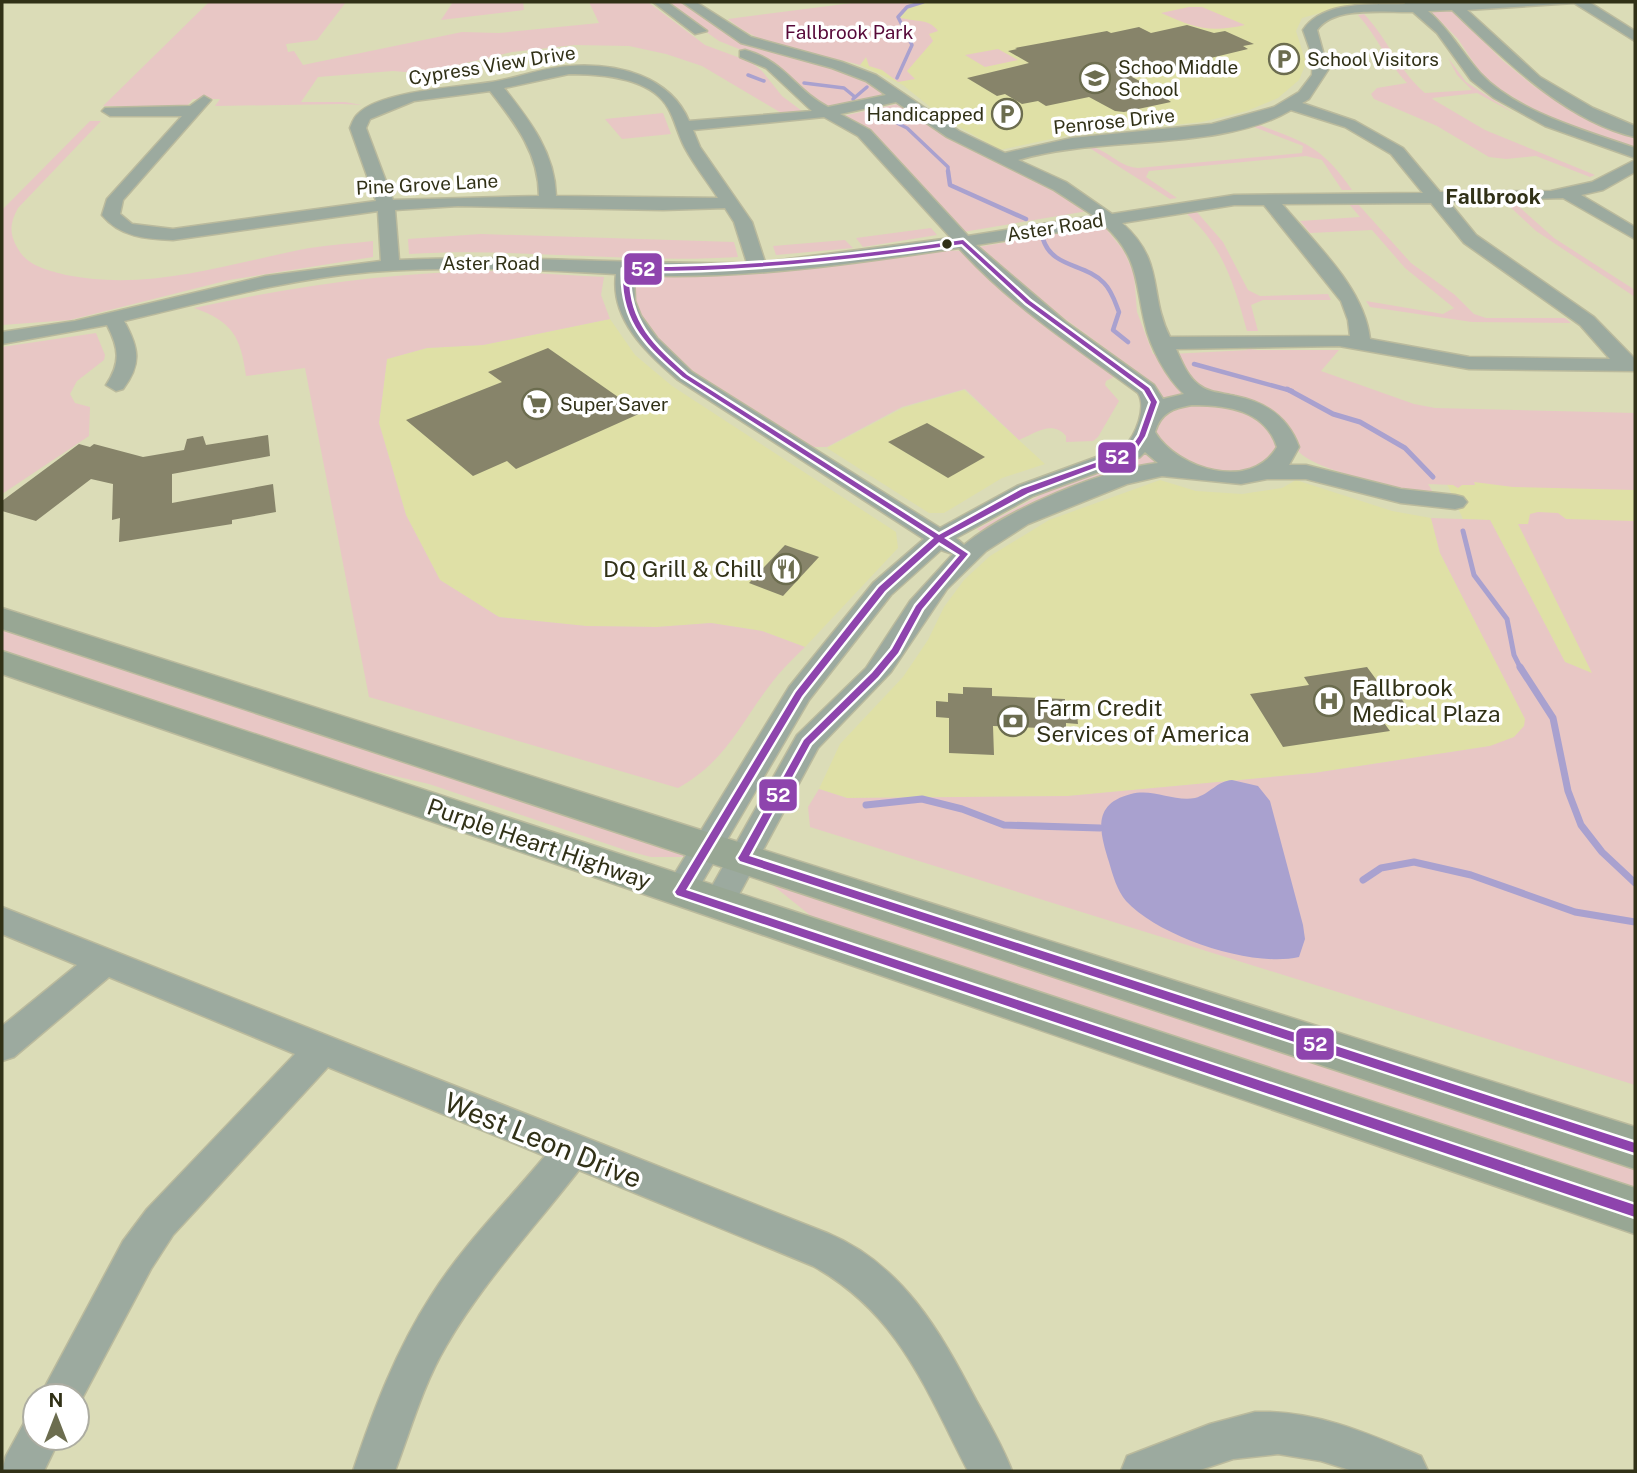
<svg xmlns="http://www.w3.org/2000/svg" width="1637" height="1473" font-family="'Public Sans',sans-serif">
	<rect width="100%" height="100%" fill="#dbdcb7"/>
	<g fill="#dfe0a6">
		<polygon points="911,2 1397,2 1400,4 1345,6 1302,18 1296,31 1306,63 1299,80 1278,98 1247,111 1202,122 1065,136 1000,150 945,119 903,85 860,65"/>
		<polygon points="610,319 635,355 672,386 896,532 898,548 805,647 762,631 711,623 657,627 586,626 499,617 440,580 406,515 379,423 387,359 427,348 483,345"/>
		<polygon points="964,390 1045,464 1002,478 944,513 929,513 827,448 903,408"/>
		<polygon points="1440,415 1635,419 1635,692 1565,662 1490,520 1463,519 1447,484 1475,484"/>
		<polygon points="1160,480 1196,491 1242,494 1282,488 1296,480 1392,511 1431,518 1440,553 1536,739 1314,773 1068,796 847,798 819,789 840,744 903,677 928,640 944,607 964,580 990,556 1049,520"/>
	</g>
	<g fill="#e8c7c5">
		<polygon points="209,2 346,2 317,40 286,44 288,52 294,51 303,65 462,32 499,33 599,23 589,2 648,2 705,45 751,62 762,71 782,96 802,111 783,114 702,66 666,54 629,46 575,45 512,52 449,67 430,74 393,71 318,77 301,102 345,102 362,105 342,104 215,106 220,99 193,99 186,107 103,106"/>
		<polygon points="453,2 523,2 524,10 441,20"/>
		<polygon points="664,2 683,2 740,40 856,74 889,95 824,108 799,91 769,61 719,41"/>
		<path d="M860 2H911L899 17C914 23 928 17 938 31L929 34 933 41 907 71 915 79 898 82 882 70 869 66 866 57 860 65C815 52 764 50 728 19Z"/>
		<path d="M1189 7H1202L1245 25C1209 33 1195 28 1161 13Z"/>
		<polygon points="1430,11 1454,11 1502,60 1535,87 1635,137 1635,149 1542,114 1501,90 1481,74 1458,39"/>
		<path d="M1364 14C1388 39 1399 71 1425 93L1472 90 1457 75 1448 58 1466 82 1514 113 1477 93 1432 98 1434 100 1485 130 1595 175 1590 177 1536 156 1506 159 1489 157 1437 126 1374 99 1371 94 1377 88 1407 83C1387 62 1377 36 1358 15Z"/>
		<polygon points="998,49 1018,60 985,67 965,55"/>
		<polygon points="897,104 955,142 1053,188 1088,211 963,232 874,134 843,116"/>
		<polygon points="663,113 671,134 622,139 605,119"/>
		<path d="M90 121H101L18 208C9 225 9 235 20 252 29 266 50 271 66 275 147 291 221 266 299 250 323 245 349 244 373 241V257L229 280 70 320 2 325V210Z"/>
		<path d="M1259 125C1307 143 1322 147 1352 190H1342L1322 160 1306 156 1149 171 1146 177 1177 198 1170 199 1088 147C1106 147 1118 167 1138 168L1302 153 1303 146 1254 127Z"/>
		<polygon points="1348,203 1357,203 1411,263 1455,295 1474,314 1486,318 1565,318 1571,323 1472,322 1370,307 1366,301 1443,314 1454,308 1405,268 1372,230 1310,233 1300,221 1360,217"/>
		<polygon points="1507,204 1516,204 1554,238 1635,290 1635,297 1536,231"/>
		<path d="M1196 211 1223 242 1248 290 1260 296 1328 294 1331 300H1263L1251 305 1258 331H1247C1234 284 1223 246 1186 213Z"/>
		<polygon points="1104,226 1124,251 1134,274 1137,312 1153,354 1157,354 1178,388 1187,394 1162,399 1143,376 1031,294 978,247"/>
		<polygon points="931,228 937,235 863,247 856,238"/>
		<path d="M481 234 734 242 738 257C628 264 519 247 409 254L408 239Z"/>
		<polygon points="845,240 853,248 776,255 773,246"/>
		<path d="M942 250 963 251 1118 375 1106 381 1105 385 1119 401 1098 437 1093 441 1066 442V436C1052 420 1036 433 1019 440L965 389 902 407 827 447H813C765 417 624 348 634 281L647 275 812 267Z"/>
		<path d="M496 271 604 277 601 295 610 319 483 345 427 348 387 359 379 423 406 515 440 580 499 617 586 626 657 627 711 623 762 631 805 647C796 656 786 665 778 675 742 718 730 759 678 788L369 697 305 368 246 376C241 337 232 321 194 308 294 286 393 272 496 271Z"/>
		<polygon points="96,333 105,355 104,360 77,381 70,394 75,403 90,407 89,436 2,494 2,347"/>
		<path d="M1268 345 1276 347 1249 350H1339L1321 371 1414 404 1435 408 1635 413V490L1513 487 1474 482 1475 485H1462L1458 488 1453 485 1428 484 1434 494C1405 490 1320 472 1300 453 1286 440 1291 426 1268 412 1244 397 1216 399 1192 386L1171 354 1249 350 1235 347 1182 349 1180 346Z"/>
		<path d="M1186 402 1226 404 1263 419 1278 443C1267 478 1213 476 1184 463 1175 458 1165 450 1156 444L1151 423 1158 413Z"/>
		<polygon points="1143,452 1159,463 1049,498 982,532 977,529 1061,484"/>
		<polygon points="1538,512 1558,513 1566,519 1635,521 1635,1085 810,827 808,807 819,789 847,798 1068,796 1314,773 1490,746 1514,737 1524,726 1525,719 1440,553 1431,518 1490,520 1565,662 1592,673 1518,524 1528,524 1530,514"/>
		<polygon points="2,627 695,853 694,857 651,857 628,851 429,784 347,765 2,650"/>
		<polygon points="773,881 1635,1163 1635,1195 816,920 770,883"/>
	</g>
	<path fill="#a9a1cf" d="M1232 780 1258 786 1270 801 1303 925 1305 939 1299 957C1252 968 1159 937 1126 901 1117 890 1113 876 1109 862 1100 833 1091 804 1131 794 1153 788 1174 802 1195 798 1210 794 1217 781 1232 780Z"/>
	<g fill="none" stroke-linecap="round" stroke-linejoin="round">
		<g stroke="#a9a1cf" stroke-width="3.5">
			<polyline points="748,75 764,81"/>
			<polyline points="897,78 912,45 898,17 907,7 923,2"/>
			<polyline points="804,83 844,88 855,97"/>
			<polyline points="853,99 867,87"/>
			<polyline points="871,110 907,128 948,167 948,172"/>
		</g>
		<g stroke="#a9a1cf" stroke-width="4.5">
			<polyline points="948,171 950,185 1026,219"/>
			<path d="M1043 239C1052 268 1085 263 1104 283 1112 291 1115 302 1119 312L1113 330 1128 342"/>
			<polyline points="1194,364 1292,391"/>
		</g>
		<g stroke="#a9a1cf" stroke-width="5">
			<polyline points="1287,389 1333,414 1360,422 1405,448 1433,477"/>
			<polyline points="1463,531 1474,575 1507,619 1514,655 1521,669"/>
		</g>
		<g stroke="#a9a1cf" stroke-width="7">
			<polyline points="1520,667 1553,718 1568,791 1581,825 1602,852 1635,883"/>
			<polyline points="866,805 922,799 962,809 1004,825 1100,828"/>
			<polyline points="1363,880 1381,868 1414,862 1471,875 1575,912 1635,922"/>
		</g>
	</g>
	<g fill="#87846a">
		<polygon points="1187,25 1214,33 1225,31 1254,44 1243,46 1248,49 1132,77 1172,98 1167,99 1171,102 1124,112 1115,111 1089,97 1046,106 1038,101 1022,104 1005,94 997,96 967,78 1029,63 1008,51 1017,49 1015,48 1107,31 1111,33 1139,27 1151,33"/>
		<polygon points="548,348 641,413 516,469 507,461 473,476 406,420 502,382 488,372"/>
		<polygon points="927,423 953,438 985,457 948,478 888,442"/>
		<polygon points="268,435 270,456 172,474 172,503 273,484 276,512 232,520 232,524 119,542 120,518 112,520 113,484 91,479 36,521 2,511 2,501 79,444 90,447 94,444 143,457 184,450 187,439 203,436 206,445"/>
		<polygon points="785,545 819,557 783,596 749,583"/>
		<polygon points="1367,667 1378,682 1388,680 1408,708 1399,710 1403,716 1382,720 1390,731 1283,747 1250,694 1309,685 1304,677"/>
		<polygon points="963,687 992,688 992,696 1065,699 1065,705 1076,706 1078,724 1066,723 1066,729 993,726 994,755 949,753 949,718 936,717 936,701 948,702 948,693 963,694"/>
	</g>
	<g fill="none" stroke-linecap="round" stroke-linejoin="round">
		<g stroke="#baba9d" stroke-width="3">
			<g id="minor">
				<polygon points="653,2 667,2 707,31 695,34"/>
				<path d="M682 2H696L751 37 842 62 876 75 959 131 1005 153 1072 138 1212 124 1274 107 1299 92 1312 75 1313 58 1303 30C1323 0 1372 5 1405 4L1404 2H1589L1635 31V41L1574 3 1467 10 1540 77 1593 108 1635 126V137C1565 121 1503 58 1452 10L1428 11C1450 30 1462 53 1480 73 1516 112 1587 131 1635 148V158L1545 126 1494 98 1471 80 1437 33 1413 12C1386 13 1335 5 1317 30L1328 70 1309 99 1302 103 1355 121 1403 148 1440 192 1551 191 1592 182 1635 160V172L1603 190 1581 195 1635 227V239L1563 198 1449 202 1476 235 1594 317 1635 359V371L1469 369 1339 346 1176 349C1182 362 1187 376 1199 385 1209 393 1223 393 1235 396 1266 402 1288 417 1299 447L1289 465H1306L1401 489 1455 495 1463 497 1467 502 1463 507 1455 509 1401 503 1306 479H1267L1241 484 1162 476 1127 484 1028 524 986 551 947 589 891 672 818 748 729 913 718 917 707 913 702 904 797 735 866 668 910 601 953 554 941 550 891 595 809 700 691 901 680 905 669 901 664 892 669 883 789 687 873 583 924 539 678 380C646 353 610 319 616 274 534 269 453 266 370 272 287 279 205 302 124 321 139 348 142 364 123 389L116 391 106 385C121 363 119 348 107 325L2 344V332L75 321 266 276 381 261 378 211 173 240C146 239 120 237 102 215L107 199 182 116H110L102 111 105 108 190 106 204 96 211 100 123 200 120 214 132 224 173 229 376 201 350 128C352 123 354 117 358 114 379 91 461 87 492 82 518 78 545 67 571 66 617 63 670 76 689 121L812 111 766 68 740 57V51L745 50C785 61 795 90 828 107L886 95 866 81 832 68 741 43ZM569 74C600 74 651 77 668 108 675 120 678 135 685 148 694 165 707 181 718 198L556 196C555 153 530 121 504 88ZM490 91C515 123 539 153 539 196L393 200 366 128 370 119 414 101ZM896 102 947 137 1054 190 1094 216 968 236 870 130 840 114ZM1291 110 1345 127 1391 154 1423 193 1234 195 1112 214 1066 182 1018 160C1099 135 1221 152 1291 110ZM824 117 858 136 951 238 765 262 752 222 700 147 693 130ZM1431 203 1464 243 1580 325 1610 359 1469 357 1370 339C1364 287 1315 244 1282 204ZM1234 205H1264L1341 301 1348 320 1350 336 1170 337C1148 294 1166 262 1122 223ZM458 206 663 210 725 208 734 222 747 263C631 265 515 254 399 260L395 210ZM1104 225C1139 257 1135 282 1145 324 1150 347 1166 377 1184 394L1163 399 1154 385 1066 322 976 245ZM959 248C1010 305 1077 348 1138 393 1147 408 1136 435 1124 447L1017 486 940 528 692 372 657 338 641 316 635 301 634 275C743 280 852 264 959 248ZM1192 405C1227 405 1265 410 1277 447 1251 492 1177 469 1155 432 1161 412 1174 408 1192 405ZM1145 452 1158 463C1103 469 1006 510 964 545L956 538 1033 496 1140 457Z"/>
				<path d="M2 907 827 1233C902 1264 940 1331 976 1400 989 1423 1003 1447 1012 1471H968C925 1388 899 1314 813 1266L579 1170C534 1228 483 1282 446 1346 423 1385 411 1429 395 1471H353C373 1411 396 1350 431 1296 463 1245 507 1202 545 1156L328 1067 173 1235 151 1269 77 1408V1396H40L123 1241 147 1209 295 1054 109 977 14 1057 2 1061V1026L77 965 2 934Z"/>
				<path d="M1255 1412C1315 1410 1367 1433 1421 1456L1428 1471H1353L1321 1461 1278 1454 1233 1459 1197 1471H1121L1127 1456 1210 1424Z"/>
				<polygon points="35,1418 35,1438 60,1438 44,1471 2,1471 6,1456 24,1423"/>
			</g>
		</g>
		<g stroke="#baba9d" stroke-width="3">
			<g id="major">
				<polygon points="2,608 1635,1127 1635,1169 2,629"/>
				<polygon points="2,651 1635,1188 1635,1234 2,674"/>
			</g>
		</g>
		<use href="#minor" fill="#9caa9f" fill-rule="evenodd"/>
		<use href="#major" fill="#98a794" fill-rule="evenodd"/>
		<g stroke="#fff" stroke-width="5">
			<path id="bus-1" d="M963 240 1030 301 1149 388 1157 402 1145 436 1134 453 1028 493 944 538 968 554 922 609 898 653 878 677 810 744 749 856 1635 1143V1153L740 861 738 858 740 855 804 740 872 673 892 649 916 606 960 555 939 542 885 591 802 696 686 890 1635 1205V1217L677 895 675 892 677 889 796 692 879 587 934 538 683 377C646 345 621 322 623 269L626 267C739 268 851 257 963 240ZM962 244 1026 303 1144 390 1151 402 1139 436 1129 451 1022 489 939 535 687 375C652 344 627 321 629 271 741 272 851 260 962 244Z"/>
		</g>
		<use href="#bus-1" fill="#8e44ad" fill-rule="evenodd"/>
	</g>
	<defs>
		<g id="parking-ring" transform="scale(1.575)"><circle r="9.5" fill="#fff" stroke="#6c6d4f" stroke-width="1.5"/><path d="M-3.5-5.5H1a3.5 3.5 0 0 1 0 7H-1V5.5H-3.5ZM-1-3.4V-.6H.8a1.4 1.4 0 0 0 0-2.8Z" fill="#6c6d4f"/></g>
		<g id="school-ring" transform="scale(1.575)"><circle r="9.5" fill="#fff" stroke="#6c6d4f" stroke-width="1.5"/><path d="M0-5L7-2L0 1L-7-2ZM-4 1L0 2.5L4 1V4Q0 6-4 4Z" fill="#6c6d4f"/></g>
		<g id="supermarket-ring" transform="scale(1.575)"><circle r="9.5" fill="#fff" stroke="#6c6d4f" stroke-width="1.5"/><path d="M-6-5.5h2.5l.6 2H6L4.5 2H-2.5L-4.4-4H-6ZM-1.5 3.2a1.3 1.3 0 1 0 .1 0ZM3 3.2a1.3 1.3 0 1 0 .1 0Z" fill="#6c6d4f"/></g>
		<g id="restaurant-ring" transform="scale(1.575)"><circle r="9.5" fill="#fff" stroke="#6c6d4f" stroke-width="1.5"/><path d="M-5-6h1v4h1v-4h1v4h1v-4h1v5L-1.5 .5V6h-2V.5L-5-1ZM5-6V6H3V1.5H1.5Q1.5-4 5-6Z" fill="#6c6d4f"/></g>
		<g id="hospital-ring" transform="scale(1.575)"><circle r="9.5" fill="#fff" stroke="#6c6d4f" stroke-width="1.5"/><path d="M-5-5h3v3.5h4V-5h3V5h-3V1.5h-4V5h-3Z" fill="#6c6d4f"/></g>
		<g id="bank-ring" transform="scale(1.575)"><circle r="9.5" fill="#fff" stroke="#6c6d4f" stroke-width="1.5"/><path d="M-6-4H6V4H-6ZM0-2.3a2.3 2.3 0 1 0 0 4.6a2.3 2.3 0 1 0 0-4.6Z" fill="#6c6d4f"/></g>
	</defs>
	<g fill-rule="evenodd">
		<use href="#parking-ring" x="1284" y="59"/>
		<use href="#school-ring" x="1095" y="78"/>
		<use href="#parking-ring" x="1007" y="114"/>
		<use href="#supermarket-ring" x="537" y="404"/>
		<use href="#restaurant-ring" x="786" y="569"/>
		<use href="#hospital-ring" x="1329" y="701"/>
		<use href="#bank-ring" x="1013" y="721"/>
	</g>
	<circle fill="#313117" stroke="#fff" stroke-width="2.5" cx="947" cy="244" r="6"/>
	<g text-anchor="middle" stroke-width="7" stroke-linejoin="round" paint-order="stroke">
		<g font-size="19" fill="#570939" stroke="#fff">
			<text x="849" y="39">Fallbrook Park</text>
		</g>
		<g font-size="19" fill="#313117" stroke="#fff" text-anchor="start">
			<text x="1307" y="66">School Visitors</text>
			<text x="1118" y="74">Schoo Middle<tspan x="1118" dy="22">School</tspan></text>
			<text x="984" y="121" text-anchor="end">Handicapped</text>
			<text x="560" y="411">Super Saver</text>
		</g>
		<g font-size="19" fill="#313117" stroke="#fff">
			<text transform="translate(492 65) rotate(-9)" y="7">Cypress View Drive</text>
			<text transform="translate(1114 121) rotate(-6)" y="7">Penrose Drive</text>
			<text transform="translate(427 184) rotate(-3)" y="7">Pine Grove Lane</text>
			<text transform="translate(1055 227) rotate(-9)" y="7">Aster Road</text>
			<text x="491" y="270">Aster Road</text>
		</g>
		<g font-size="21" font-weight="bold" fill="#313117" stroke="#fff">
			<text x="1493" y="204">Fallbrook</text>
		</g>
		<g font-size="23" fill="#313117" stroke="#fff" text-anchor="start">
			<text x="763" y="577" text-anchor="end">DQ Grill &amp; Chill</text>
			<text x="1352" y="696">Fallbrook<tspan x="1352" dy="26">Medical Plaza</tspan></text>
			<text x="1036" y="716">Farm Credit<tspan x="1036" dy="26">Services of America</tspan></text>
		</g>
		<g font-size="23" fill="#313117" stroke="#fff">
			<text transform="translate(539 844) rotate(19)" y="8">Purple Heart Highway</text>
		</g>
		<g font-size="28" fill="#313117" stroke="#fff">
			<text transform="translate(543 1140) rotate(22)" y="10">West Leon Drive</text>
		</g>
	</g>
	<g stroke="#fff" stroke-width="2.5">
		<rect x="623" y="252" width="40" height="34" rx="7" fill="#8e44ad"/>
		<rect x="1097" y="441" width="40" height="33" rx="7" fill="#8e44ad"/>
		<rect x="758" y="778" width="40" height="34" rx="7" fill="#8e44ad"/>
		<rect x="1295" y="1027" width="40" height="34" rx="7" fill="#8e44ad"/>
	</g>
	<g font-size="19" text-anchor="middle" font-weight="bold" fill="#fff">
		<text x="643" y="276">52</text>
		<text x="1117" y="464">52</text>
		<text x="778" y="802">52</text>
		<text x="1315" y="1051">52</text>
	</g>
	<rect width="1637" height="1473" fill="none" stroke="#313117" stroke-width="7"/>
	<g transform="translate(56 1417)"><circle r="33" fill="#ffffff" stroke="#adada2" stroke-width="2"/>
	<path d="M0-5L12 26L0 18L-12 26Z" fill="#6c6d4f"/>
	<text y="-10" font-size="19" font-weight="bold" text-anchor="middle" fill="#313117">N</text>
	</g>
</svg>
